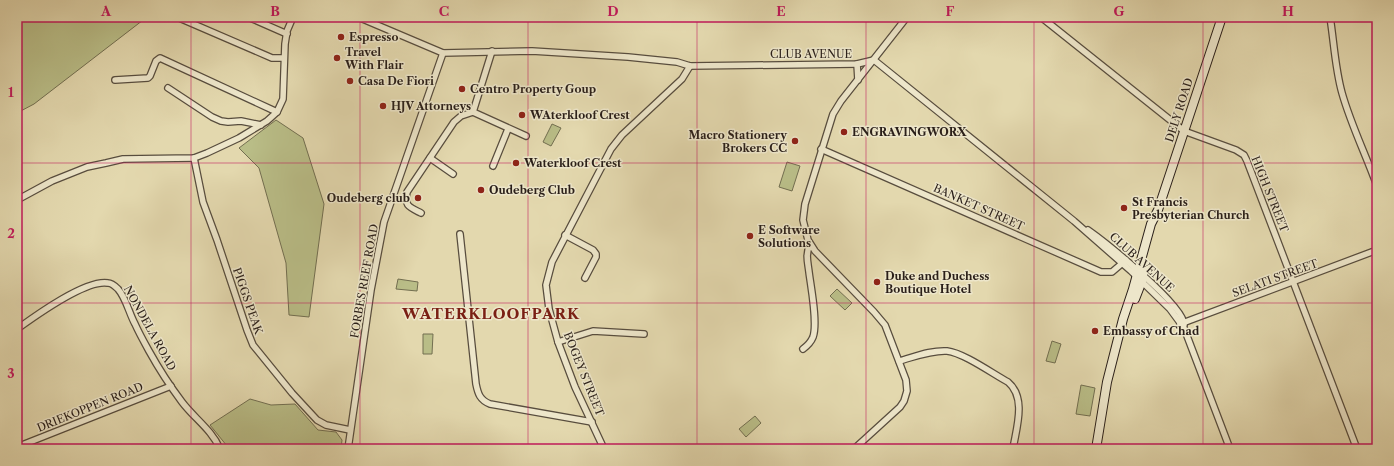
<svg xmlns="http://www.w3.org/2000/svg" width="1394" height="466" font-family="'Libre Caslon Text',serif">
	<rect width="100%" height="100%" fill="#e3d8ae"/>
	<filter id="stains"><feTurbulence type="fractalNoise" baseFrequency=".005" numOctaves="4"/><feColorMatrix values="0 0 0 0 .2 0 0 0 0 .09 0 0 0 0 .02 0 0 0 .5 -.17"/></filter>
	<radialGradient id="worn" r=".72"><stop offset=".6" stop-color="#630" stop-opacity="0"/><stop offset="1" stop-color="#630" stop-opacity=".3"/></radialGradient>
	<g fill="#b9bd87" stroke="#726e50">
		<polygon points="17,17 147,17 34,104 17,113"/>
		<polygon points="276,120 303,138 324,204 309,317 289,315 286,263 259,168 239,148"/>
		<polygon points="552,124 561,128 551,146 543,142"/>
		<polygon points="787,162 800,166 792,191 779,187"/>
		<polygon points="398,279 418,282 417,291 396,289"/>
		<polygon points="837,289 852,303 845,310 830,296"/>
		<polygon points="423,334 433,334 432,354 423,354"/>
		<polygon points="1052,341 1061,344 1055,363 1046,361"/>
		<polygon points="1081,385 1095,388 1090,416 1076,414"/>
		<polygon points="250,399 271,405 295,404 318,430 336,432 342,440 341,449 228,449 227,446 210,425"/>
		<polygon points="755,416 761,423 746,437 739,429"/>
	</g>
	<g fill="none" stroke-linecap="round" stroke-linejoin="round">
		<g stroke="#584d3e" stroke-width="8">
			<g id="street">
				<polyline points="177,17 272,58 284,58"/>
				<polyline points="248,17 287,34"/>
				<polyline points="358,17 443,53 532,51 628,57 677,62 690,66 857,64 874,60"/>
				<polyline points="1041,17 1184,131 1236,150 1244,155 1247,161 1357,449"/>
				<path d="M1330 17C1334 42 1335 68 1342 93 1351 125 1366 155 1377 186"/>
				<polyline points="874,60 1074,221 1131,271 1170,309 1184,328 1230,449"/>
				<polyline points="857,64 858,80"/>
				<polyline points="115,80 148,78 150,76 156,61 160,58 277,112"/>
				<polyline points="168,88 212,117 221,121 228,122 241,121 261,125"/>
				<polyline points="473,112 492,51"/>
				<polyline points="821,149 1101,272 1112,272 1126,260"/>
				<polyline points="194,158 203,202 217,240 247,330 253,345 292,393 317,420 326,425 350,430"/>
				<polyline points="430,158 453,174"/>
				<polyline points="493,166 508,129"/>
				<polyline points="17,200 52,181 87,167 106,163 123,159 194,158 207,153 239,138 267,121 277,112 283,99 285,44 287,31 293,17"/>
				<path d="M421 213C409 207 404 206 407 192L454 122 461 116 473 112 526 136"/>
				<path d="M1088 230C1105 242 1186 307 1184 325"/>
				<path d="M460 234 476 384C478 394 480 400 490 404L592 422"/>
				<polyline points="565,235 593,250 596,254 596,257 585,278"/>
				<polyline points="1180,324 1377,250"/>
				<path d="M17 329C35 316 86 279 108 283 112 283 115 286 118 289 126 298 129 313 135 324 139 333 144 342 149 351 159 369 170 386 182 402 194 418 212 430 220 449"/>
				<polyline points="558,342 593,331 644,334"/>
				<path d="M803 349C807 346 811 342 813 337 818 323 811 288 809 272 808 263 805 254 810 245"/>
				<path d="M899 361C914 357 931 350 947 351 964 353 993 374 1008 382 1027 398 1016 429 1013 449"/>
				<polyline points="17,447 171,386"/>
				<polyline points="348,449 371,290 384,222 443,53"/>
				<polyline points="604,449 575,387 558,342 549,309 546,285 552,262 611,149 622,135 682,79 690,66"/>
				<polyline points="854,449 900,407 904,401 907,391 906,380 885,325 874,312 815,251 808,240 803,220 805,204 833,114 841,101 907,17"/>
			</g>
		</g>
		<g stroke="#2a1f19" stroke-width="10">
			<g id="secondary">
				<polyline points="1135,299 1142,281 1145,266"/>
				<polyline points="1096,449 1107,382 1123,319 1133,289 1151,224 1158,210 1222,17"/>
			</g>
		</g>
		<use href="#street" stroke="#ede6ca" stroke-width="5.5"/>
		<use href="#secondary" stroke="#ede6ca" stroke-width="8"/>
	</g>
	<path fill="none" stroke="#c2185b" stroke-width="1" stroke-opacity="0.55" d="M191 17V449M360 17V449M528 17V449M697 17V449M866 17V449M1034 17V449M1203 17V449M17 163H1377M17 303H1377"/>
	<g fill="#8f2418" stroke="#ede6ca" stroke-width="1.5">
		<circle cx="341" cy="37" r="4"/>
		<circle cx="337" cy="58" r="4"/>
		<circle cx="350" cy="81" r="4"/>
		<circle cx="462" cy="89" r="4"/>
		<circle cx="383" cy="106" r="4"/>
		<circle cx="522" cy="115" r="4"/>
		<circle cx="844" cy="132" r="4"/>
		<circle cx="795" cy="141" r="4"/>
		<circle cx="516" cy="163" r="4"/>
		<circle cx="481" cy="190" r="4"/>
		<circle cx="418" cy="198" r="4"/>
		<circle cx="1124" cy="208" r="4"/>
		<circle cx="750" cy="236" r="4"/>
		<circle cx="877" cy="282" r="4"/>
		<circle cx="1095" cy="331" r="4"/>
	</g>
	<g text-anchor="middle" stroke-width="3" stroke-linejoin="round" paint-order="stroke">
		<g font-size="11" font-weight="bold" fill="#2a1f19" stroke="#ede6ca" text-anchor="start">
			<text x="349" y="41">Espresso</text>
			<text x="345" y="56">Travel<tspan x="345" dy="13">With Flair</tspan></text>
			<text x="358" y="85">Casa De Fiori</text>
			<text x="470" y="93">Centro Property Goup</text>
			<text x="391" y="110">HJV Attorneys</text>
			<text x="530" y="119">WAterkloof Crest</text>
			<text x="852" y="136">ENGRAVINGWORX</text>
			<text x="787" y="139" text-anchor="end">Macro Stationery<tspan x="787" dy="13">Brokers CC</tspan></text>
			<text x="524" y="167">Waterkloof Crest</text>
			<text x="489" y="194">Oudeberg Club</text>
			<text x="410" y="202" text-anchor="end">Oudeberg club</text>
			<text x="1132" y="206">St Francis<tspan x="1132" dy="13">Presbyterian Church</tspan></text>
			<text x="758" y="234">E Software<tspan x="758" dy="13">Solutions</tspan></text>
			<text x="885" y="280">Duke and Duchess<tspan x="885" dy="13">Boutique Hotel</tspan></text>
			<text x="1103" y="335">Embassy of Chad</text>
		</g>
		<g font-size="11" fill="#2a1f19" stroke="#ede6ca">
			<text x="811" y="58">CLUB AVENUE</text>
			<text transform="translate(1179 110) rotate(-72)" y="4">DELY ROAD</text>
			<text transform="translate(1270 194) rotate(68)" y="4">HIGH STREET</text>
			<text transform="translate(979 207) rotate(24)" y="4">BANKET STREET</text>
			<text transform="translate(1142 262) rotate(42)" y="4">CLUB AVENUE</text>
			<text transform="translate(1275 278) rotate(-20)" y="4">SELATI STREET</text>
			<text transform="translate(364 281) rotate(-80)" y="4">FORBES REEF ROAD</text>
			<text transform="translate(248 301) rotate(71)" y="4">PIGGS PEAK</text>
			<text transform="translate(150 328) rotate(61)" y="4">NONDELA ROAD</text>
			<text transform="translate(584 374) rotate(68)" y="4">BOGEY STREET</text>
			<text transform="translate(90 407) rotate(-22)" y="4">DRIEKOPPEN ROAD</text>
		</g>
		<g font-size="15" font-weight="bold" letter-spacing="1" fill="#7a1f14" stroke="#ede6ca">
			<text x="491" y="319">WATERKLOOFPARK</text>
		</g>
	</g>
	<rect width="1394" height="466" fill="none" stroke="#e3d8ae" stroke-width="44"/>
	<rect x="22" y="22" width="1350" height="422" fill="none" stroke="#c2185b" stroke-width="1.5"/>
	<g font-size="13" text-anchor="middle" font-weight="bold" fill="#c2185b">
		<text x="106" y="16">A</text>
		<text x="275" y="16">B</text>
		<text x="444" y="16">C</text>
		<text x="613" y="16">D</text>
		<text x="781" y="16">E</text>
		<text x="950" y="16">F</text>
		<text x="1119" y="16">G</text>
		<text x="1288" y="16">H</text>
		<text x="11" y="97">1</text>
		<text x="11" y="238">2</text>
		<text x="11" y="378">3</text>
	</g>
	<rect width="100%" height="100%" filter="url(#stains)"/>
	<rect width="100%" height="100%" fill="url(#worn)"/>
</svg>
